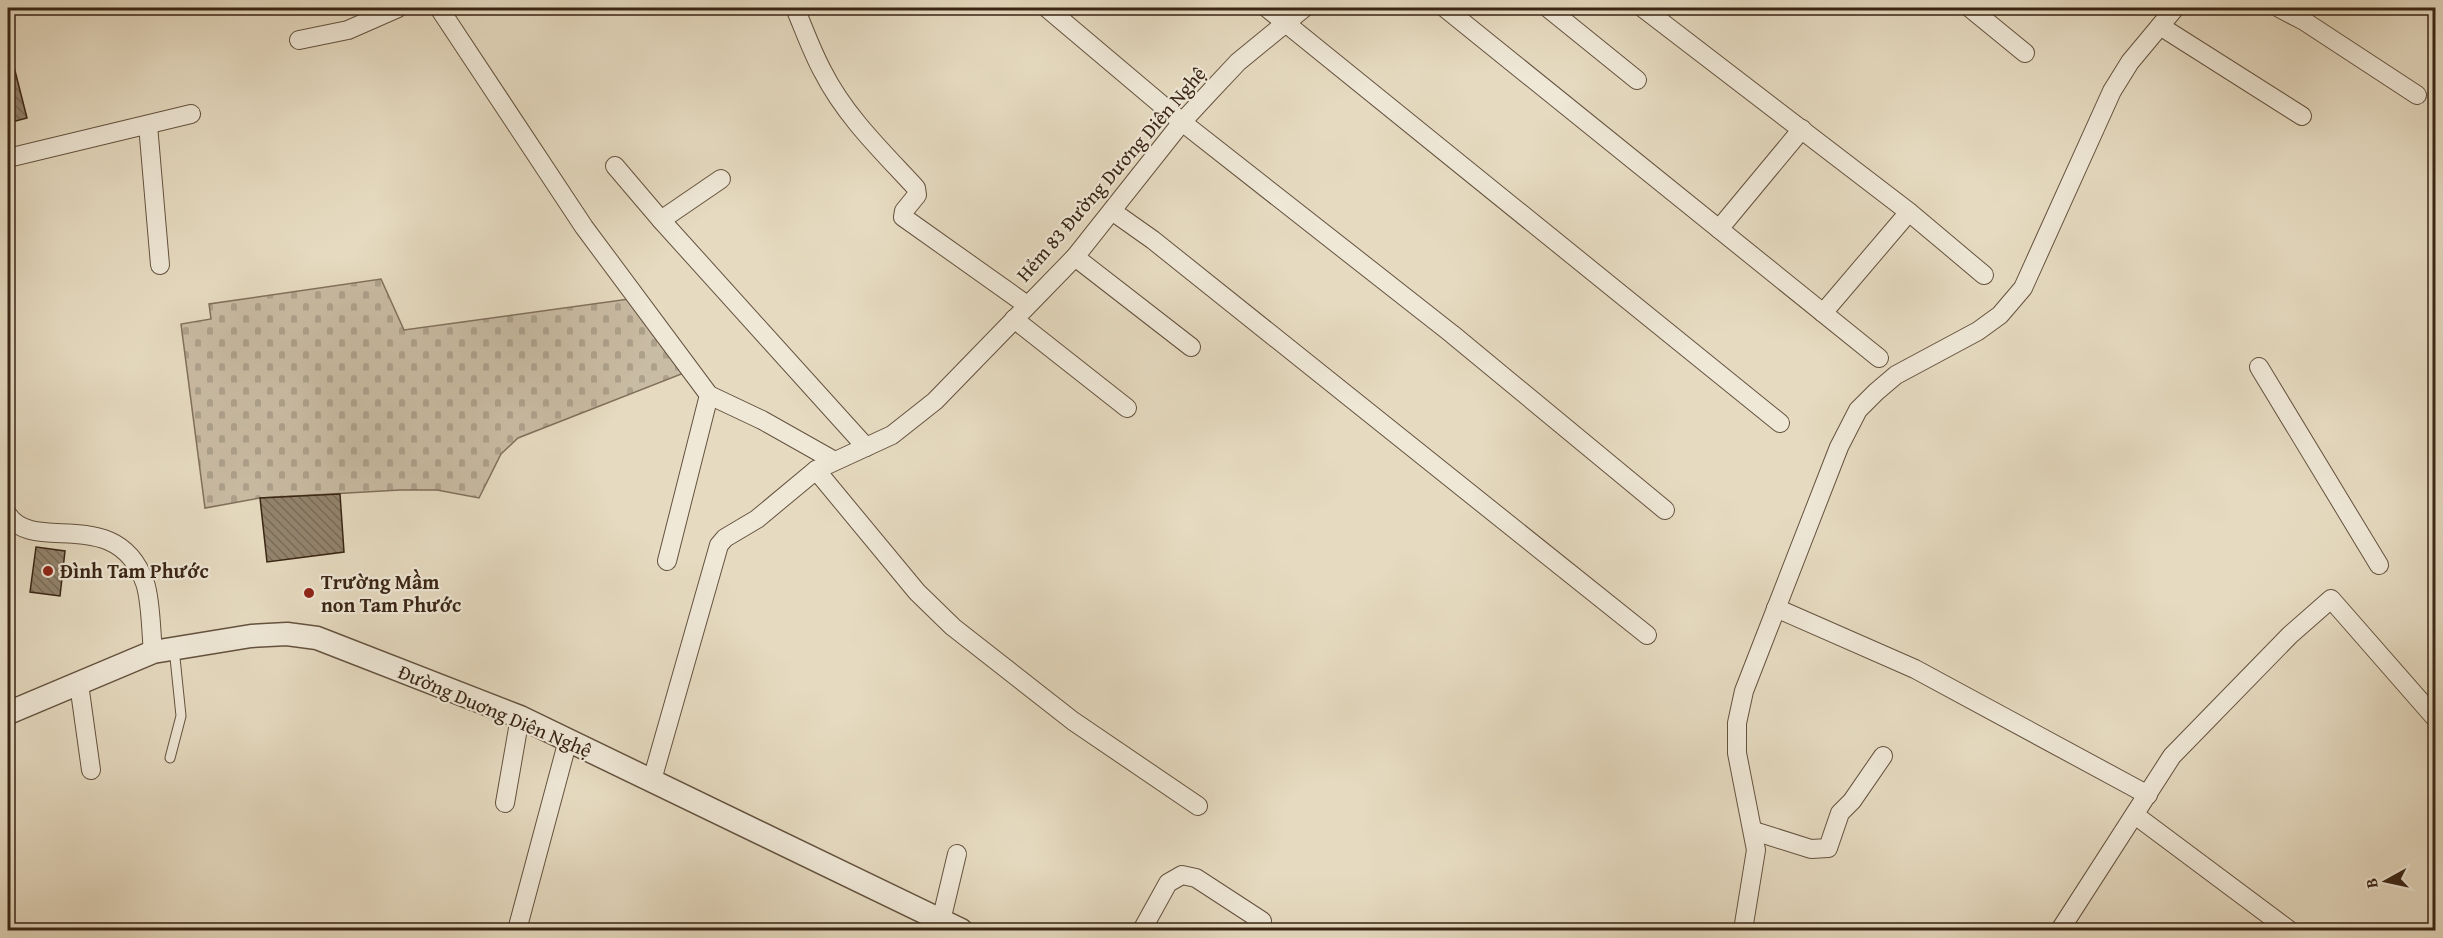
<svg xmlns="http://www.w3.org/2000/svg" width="2443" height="938" font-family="'Gentium Book Plus',serif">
	<defs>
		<pattern id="cemetery-stones" width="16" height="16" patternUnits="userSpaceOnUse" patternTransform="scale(1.5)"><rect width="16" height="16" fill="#c9bca4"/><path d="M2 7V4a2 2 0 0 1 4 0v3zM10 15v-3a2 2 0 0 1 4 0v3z" fill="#ada18c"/></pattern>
		<pattern id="building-back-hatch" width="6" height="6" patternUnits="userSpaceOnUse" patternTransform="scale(1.5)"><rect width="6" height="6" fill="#93846e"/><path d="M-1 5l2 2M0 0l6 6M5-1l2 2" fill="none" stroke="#796c59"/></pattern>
	</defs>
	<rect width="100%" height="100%" fill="#e6dbc1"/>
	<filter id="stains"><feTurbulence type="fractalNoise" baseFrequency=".00333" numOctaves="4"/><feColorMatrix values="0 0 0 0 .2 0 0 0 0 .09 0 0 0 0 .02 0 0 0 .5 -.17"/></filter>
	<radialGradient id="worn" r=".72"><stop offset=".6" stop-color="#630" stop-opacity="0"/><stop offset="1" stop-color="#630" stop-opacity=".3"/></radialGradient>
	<polygon fill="url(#cemetery-stones)" stroke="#81705c" stroke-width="1.5" points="381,279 404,330 629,299 684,373 518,438 501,454 479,498 437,490 400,490 260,498 205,508 181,324 211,319 209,304"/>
	<g fill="url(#building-back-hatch)" stroke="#392514" stroke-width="1.5">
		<polygon points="13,63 27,118 8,123 8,64"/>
		<polygon points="340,494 344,552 267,562 260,498"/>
		<polygon points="36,547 65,551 60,596 30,592"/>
	</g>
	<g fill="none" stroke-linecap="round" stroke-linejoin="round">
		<g stroke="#64523f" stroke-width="11">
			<polyline id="service" points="170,758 181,716 174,648"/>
		</g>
		<g stroke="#64523f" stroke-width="20">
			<g id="minor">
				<polyline points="439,8 584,227 709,395 762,420 833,460"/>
				<path d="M795 8C804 29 812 52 823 72 846 117 882 151 916 188L917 195 904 211 903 217 1027 305"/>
				<polyline points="1047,8 1182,122 1452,334 1665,510"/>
				<polyline points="1267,8 1780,423"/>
				<polyline points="1445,8 1879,358"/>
				<polyline points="1548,8 1637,80"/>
				<polyline points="1643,8 1909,212 1984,275"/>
				<polyline points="1970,8 2025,53"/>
				<polyline points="2279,8 2304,21 2417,95"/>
				<polyline points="2160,26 2302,116"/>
				<polyline points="299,40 348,30 398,8"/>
				<polyline points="148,125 160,265"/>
				<polyline points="8,158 191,114"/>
				<polyline points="615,166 661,220 866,447"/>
				<polyline points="1112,211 1153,240 1647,635"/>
				<polyline points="661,220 721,179"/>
				<polyline points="1719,229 1802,129"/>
				<polyline points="1075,257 1191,347"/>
				<polyline points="1823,313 1909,212"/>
				<polyline points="1014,319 1127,408"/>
				<polyline points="2259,367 2379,565"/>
				<polyline points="816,470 917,592 953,627 1073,721 1198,806"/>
				<path d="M8 515C34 555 117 503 145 583 151 600 151 633 153 652"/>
				<polyline points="667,561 709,395"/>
				<polyline points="1776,608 1915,669 2148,795"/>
				<polyline points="79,684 91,770"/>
				<polyline points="652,780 719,545 725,538 757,519 816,470 892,435 935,401 1075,257 1182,122 1208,94 1238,62 1304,8"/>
				<polyline points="505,803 520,717"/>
				<polyline points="2135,815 2289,930"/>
				<polyline points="1754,831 1811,849 1828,848 1840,813 1852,801 1883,756"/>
				<polyline points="941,921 957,854"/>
				<polyline points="517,930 568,740"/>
				<polyline points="1142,930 1168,883 1182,875 1196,878 1262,921"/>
				<polyline points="1743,930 1756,850 1737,753 1737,723 1744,691 1839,447 1858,410 1876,392 1896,375 1978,331 2000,315 2023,288 2112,91 2130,62 2175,8"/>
				<polyline points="2060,930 2172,756 2290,635 2331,599 2436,719"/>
			</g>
		</g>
		<g stroke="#64523f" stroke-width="25">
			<polyline id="tertiary" points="8,713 153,652 251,636 287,634 317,638 520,717 961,930"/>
		</g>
		<use href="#service" stroke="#efe8d7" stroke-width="9"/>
		<use href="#minor" stroke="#efe8d7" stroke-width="18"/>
		<use href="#tertiary" stroke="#efe8d7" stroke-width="22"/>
	</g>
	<g fill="#8f2418" stroke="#efe8d7" stroke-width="2">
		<circle cx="48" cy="571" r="6"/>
		<circle cx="309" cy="593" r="6"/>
	</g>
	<g text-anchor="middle" stroke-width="4.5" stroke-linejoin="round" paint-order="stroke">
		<g font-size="20" fill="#392514" stroke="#efe8d7">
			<text transform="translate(1111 174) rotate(-49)" y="7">Hẻm 83 Đường Dương Diên Nghệ</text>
			<text transform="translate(495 711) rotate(23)" y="7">Đường Duơng Diên Nghệ</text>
		</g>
		<g font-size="20" font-weight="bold" fill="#392514" stroke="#efe8d7" text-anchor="start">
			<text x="60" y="578">Đình Tam Phước</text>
			<text x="321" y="589">Trường Mầm<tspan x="321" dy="23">non Tam Phước</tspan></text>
		</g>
	</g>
	<rect width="2443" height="938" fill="none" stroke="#e6dbc1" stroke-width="30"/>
	<rect x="9" y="9" width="2425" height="920" fill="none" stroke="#392514" stroke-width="3"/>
	<rect x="15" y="15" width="2413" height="908" fill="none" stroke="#392514" stroke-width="1.5"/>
	<g transform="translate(2386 881) rotate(262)" stroke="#efe8d7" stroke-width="4.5" paint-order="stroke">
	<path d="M0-4.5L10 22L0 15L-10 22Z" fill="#392514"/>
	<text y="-9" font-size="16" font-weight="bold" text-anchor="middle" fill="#392514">B</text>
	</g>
	<rect width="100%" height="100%" filter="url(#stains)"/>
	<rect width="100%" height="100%" fill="url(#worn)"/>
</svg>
